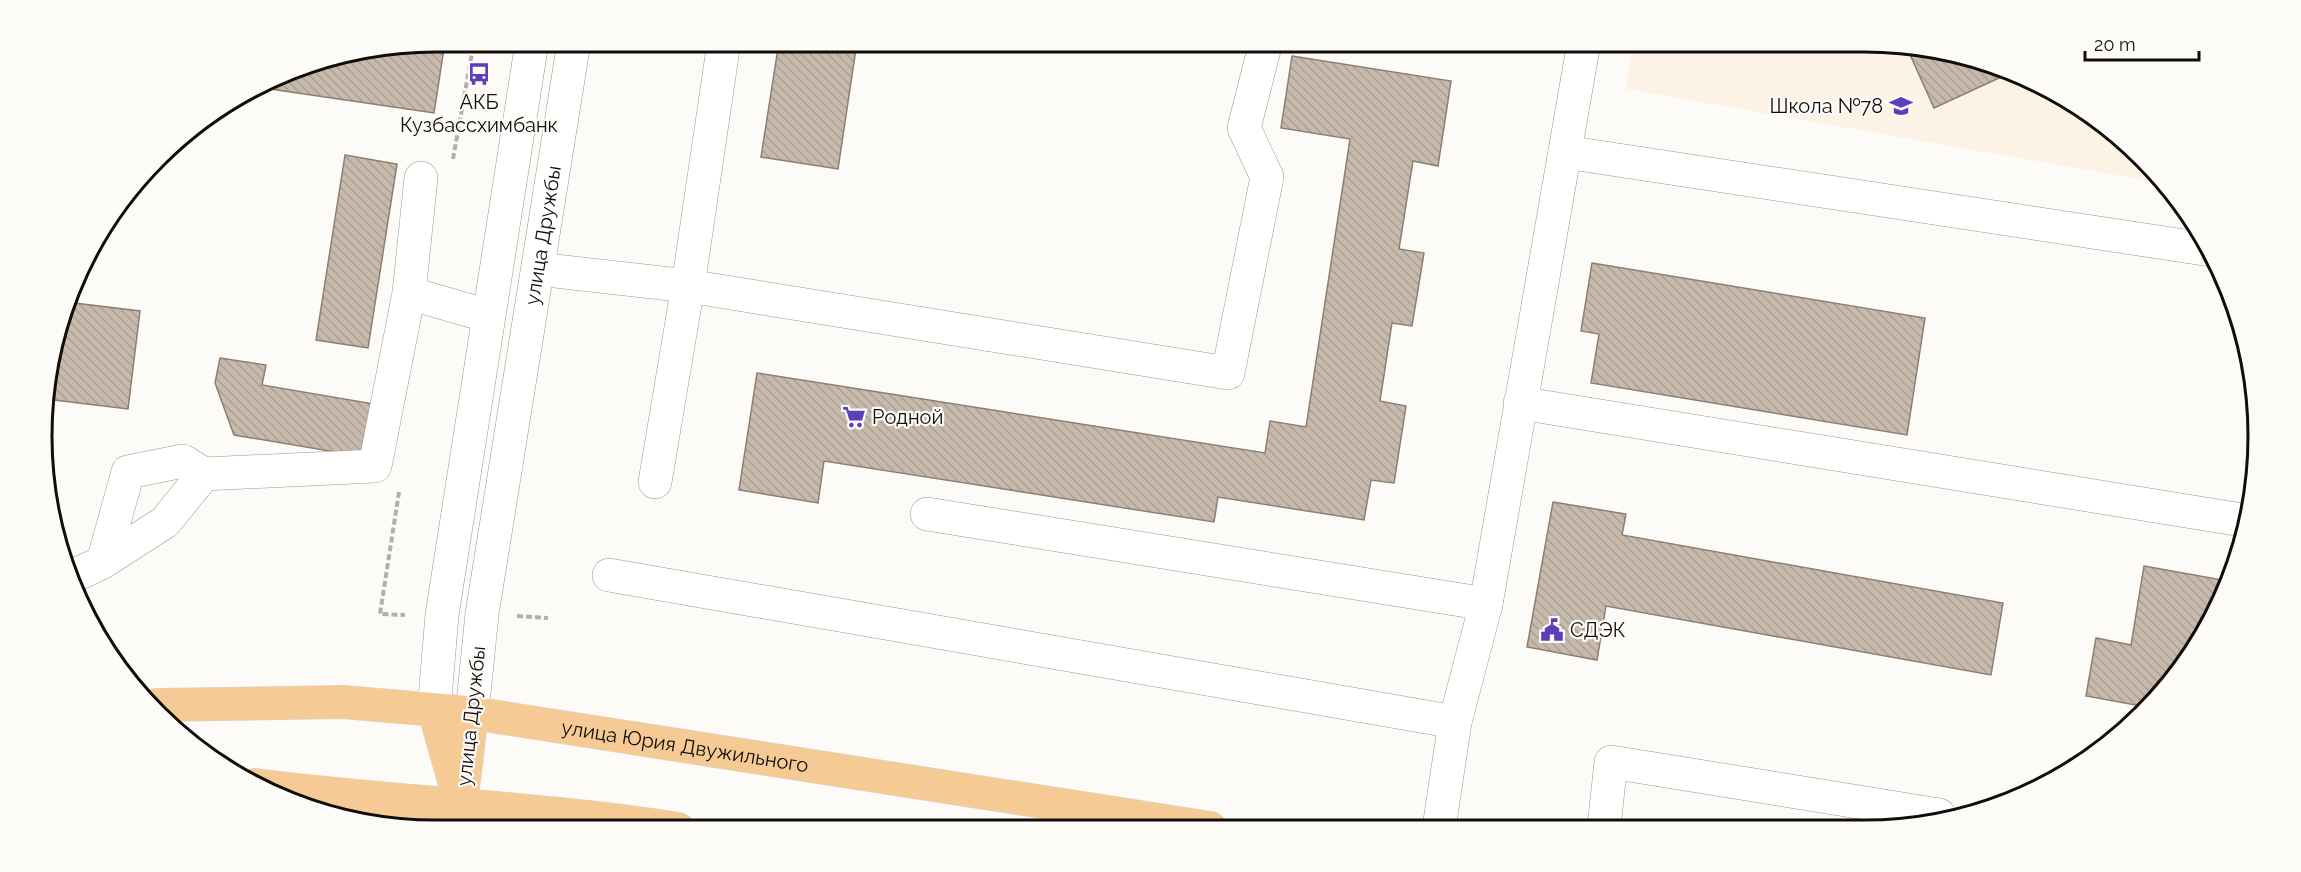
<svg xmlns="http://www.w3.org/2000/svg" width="2301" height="872" font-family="Raleway,sans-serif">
	<defs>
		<pattern id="building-back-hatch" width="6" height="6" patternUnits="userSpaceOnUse" patternTransform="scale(1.5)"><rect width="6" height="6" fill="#c7baad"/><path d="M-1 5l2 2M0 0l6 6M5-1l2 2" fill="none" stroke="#aa9f93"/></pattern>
	</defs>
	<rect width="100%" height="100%" fill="#fdfbf8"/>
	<polygon fill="#fdf2e6" points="1633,42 1865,42 1967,56 2040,83 2105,124 2167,184 1626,89"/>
	<g fill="url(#building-back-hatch)" stroke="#8b7f72" stroke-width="1.5">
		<polygon points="436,42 445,42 434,113 257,87 309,63"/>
		<polygon points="779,42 857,42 838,169 761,157"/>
		<polygon points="1907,48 1967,56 2012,72 1934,108"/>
		<polygon points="1292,56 1451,81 1438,166 1413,161 1399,249 1424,253 1412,326 1392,323 1380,401 1406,406 1394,483 1371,480 1364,520 1218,497 1214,522 824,461 818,503 739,490 757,373 1265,453 1270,421 1306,427 1350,139 1281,128"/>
		<polygon points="345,155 397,164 368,348 316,340"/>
		<polygon points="1592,263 1925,318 1907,435 1591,383 1599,334 1581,331"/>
		<polygon points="66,302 140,311 128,409 46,399 45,384"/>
		<polygon points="220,358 266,365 262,385 374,404 365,457 234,435 215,383"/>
		<polygon points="1553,502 1626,514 1622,535 2003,603 1991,675 1606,606 1597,660 1527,647"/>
		<polygon points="2144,566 2228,581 2206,633 2146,707 2086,696 2096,638 2131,645"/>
	</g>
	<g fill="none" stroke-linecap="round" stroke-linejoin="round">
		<g stroke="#a29589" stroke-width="34">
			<g id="minor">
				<polyline points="1565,152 2211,250"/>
				<polyline points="421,178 409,293 488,316"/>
				<polyline points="538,269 688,286 1228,373 1267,177 1244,128 1266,42"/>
				<polyline points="1520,403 2248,521"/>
				<polyline points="204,474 375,466 409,293"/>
				<polyline points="655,482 688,286 724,42"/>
				<polyline points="927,514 1486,604"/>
				<polyline points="609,575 1455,722"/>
				<polyline points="69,578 103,562 165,522 204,474 183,461 128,472 103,562"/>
				<polyline points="434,710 442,615 532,42"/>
				<path id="s1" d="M472 713 482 614 574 42"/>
				<polyline points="1604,827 1611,762 1939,815"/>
				<polyline points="1439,828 1455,722 1486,604 1584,42"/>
			</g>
		</g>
		<g stroke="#d9d8d7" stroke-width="34">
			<g id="major">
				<path id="s2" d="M156 705 343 702 472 713 1210 828"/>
				<polyline points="434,710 457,791"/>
				<path d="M255 785C396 803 538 807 678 829"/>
				<polyline points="458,830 472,713"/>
			</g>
		</g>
		<g stroke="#b2afab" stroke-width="4" stroke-dasharray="6 3" stroke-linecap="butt">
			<polyline points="453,159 474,42"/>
			<polyline points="399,492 380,614 405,615"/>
			<polyline points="517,616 548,618"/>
		</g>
		<use href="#minor" stroke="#fff" stroke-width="33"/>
		<use href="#major" stroke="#f5ca95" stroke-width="33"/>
	</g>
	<defs>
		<g id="bus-bare" transform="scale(1.8)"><path d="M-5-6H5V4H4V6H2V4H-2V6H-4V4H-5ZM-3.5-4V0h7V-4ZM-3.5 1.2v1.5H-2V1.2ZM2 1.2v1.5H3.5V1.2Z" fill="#5a3fb7" stroke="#fdfbf8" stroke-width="2.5" paint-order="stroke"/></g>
		<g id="school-bare" transform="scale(1.8)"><path d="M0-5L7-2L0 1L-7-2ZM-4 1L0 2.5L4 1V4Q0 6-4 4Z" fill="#5a3fb7" stroke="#fdfbf8" stroke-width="2.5" paint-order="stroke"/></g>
		<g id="supermarket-bare" transform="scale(1.8)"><path d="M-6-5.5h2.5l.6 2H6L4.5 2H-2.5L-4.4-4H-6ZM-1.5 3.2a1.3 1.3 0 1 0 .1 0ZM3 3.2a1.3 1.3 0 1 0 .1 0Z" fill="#5a3fb7" stroke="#fdfbf8" stroke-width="2.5" paint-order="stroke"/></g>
		<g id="civic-bare" transform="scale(1.8)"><path d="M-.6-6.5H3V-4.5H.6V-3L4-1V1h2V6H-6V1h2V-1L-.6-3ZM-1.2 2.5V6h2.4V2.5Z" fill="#5a3fb7" stroke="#fdfbf8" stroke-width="2.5" paint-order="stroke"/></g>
	</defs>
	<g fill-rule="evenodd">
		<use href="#bus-bare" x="479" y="74"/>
		<use href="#school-bare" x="1901" y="106"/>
		<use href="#supermarket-bare" x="854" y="417"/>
		<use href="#civic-bare" x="1552" y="630"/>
	</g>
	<g text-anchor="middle" stroke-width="4.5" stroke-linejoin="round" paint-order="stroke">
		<g font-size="20" fill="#110d08" stroke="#fdfbf8" text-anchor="start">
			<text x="479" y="109" text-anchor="middle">АКБ<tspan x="479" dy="23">Кузбассхимбанк</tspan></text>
			<text x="1883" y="113" text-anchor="end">Школа №78</text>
			<text x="872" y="424">Родной</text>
			<text x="1570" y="637">СДЭК</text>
		</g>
		<g font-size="20" fill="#110d08" stroke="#fdfbf8">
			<text dy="7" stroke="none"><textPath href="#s1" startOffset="483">улица Дружбы</textPath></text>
			<text transform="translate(471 716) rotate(-84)" y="7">улица Дружбы</text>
			<text dy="7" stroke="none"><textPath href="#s2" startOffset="532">улица Юрия Двужильного</textPath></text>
		</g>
	</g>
	<path d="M0 0H2301V872H0ZM436 52H1864A384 384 0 0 1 2248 436V436A384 384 0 0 1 1864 820H436A384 384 0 0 1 52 436V436A384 384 0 0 1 436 52Z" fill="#fdfbf8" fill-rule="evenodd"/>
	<path fill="none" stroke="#110d08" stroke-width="3" d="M436 52H1864A384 384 0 0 1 2248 436V436A384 384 0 0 1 1864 820H436A384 384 0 0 1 52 436V436A384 384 0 0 1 436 52Z"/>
	<path d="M2085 51v9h114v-9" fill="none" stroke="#110d08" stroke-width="3"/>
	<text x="2094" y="51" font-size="18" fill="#110d08" stroke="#fdfbf8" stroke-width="4.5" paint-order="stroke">20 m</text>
</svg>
